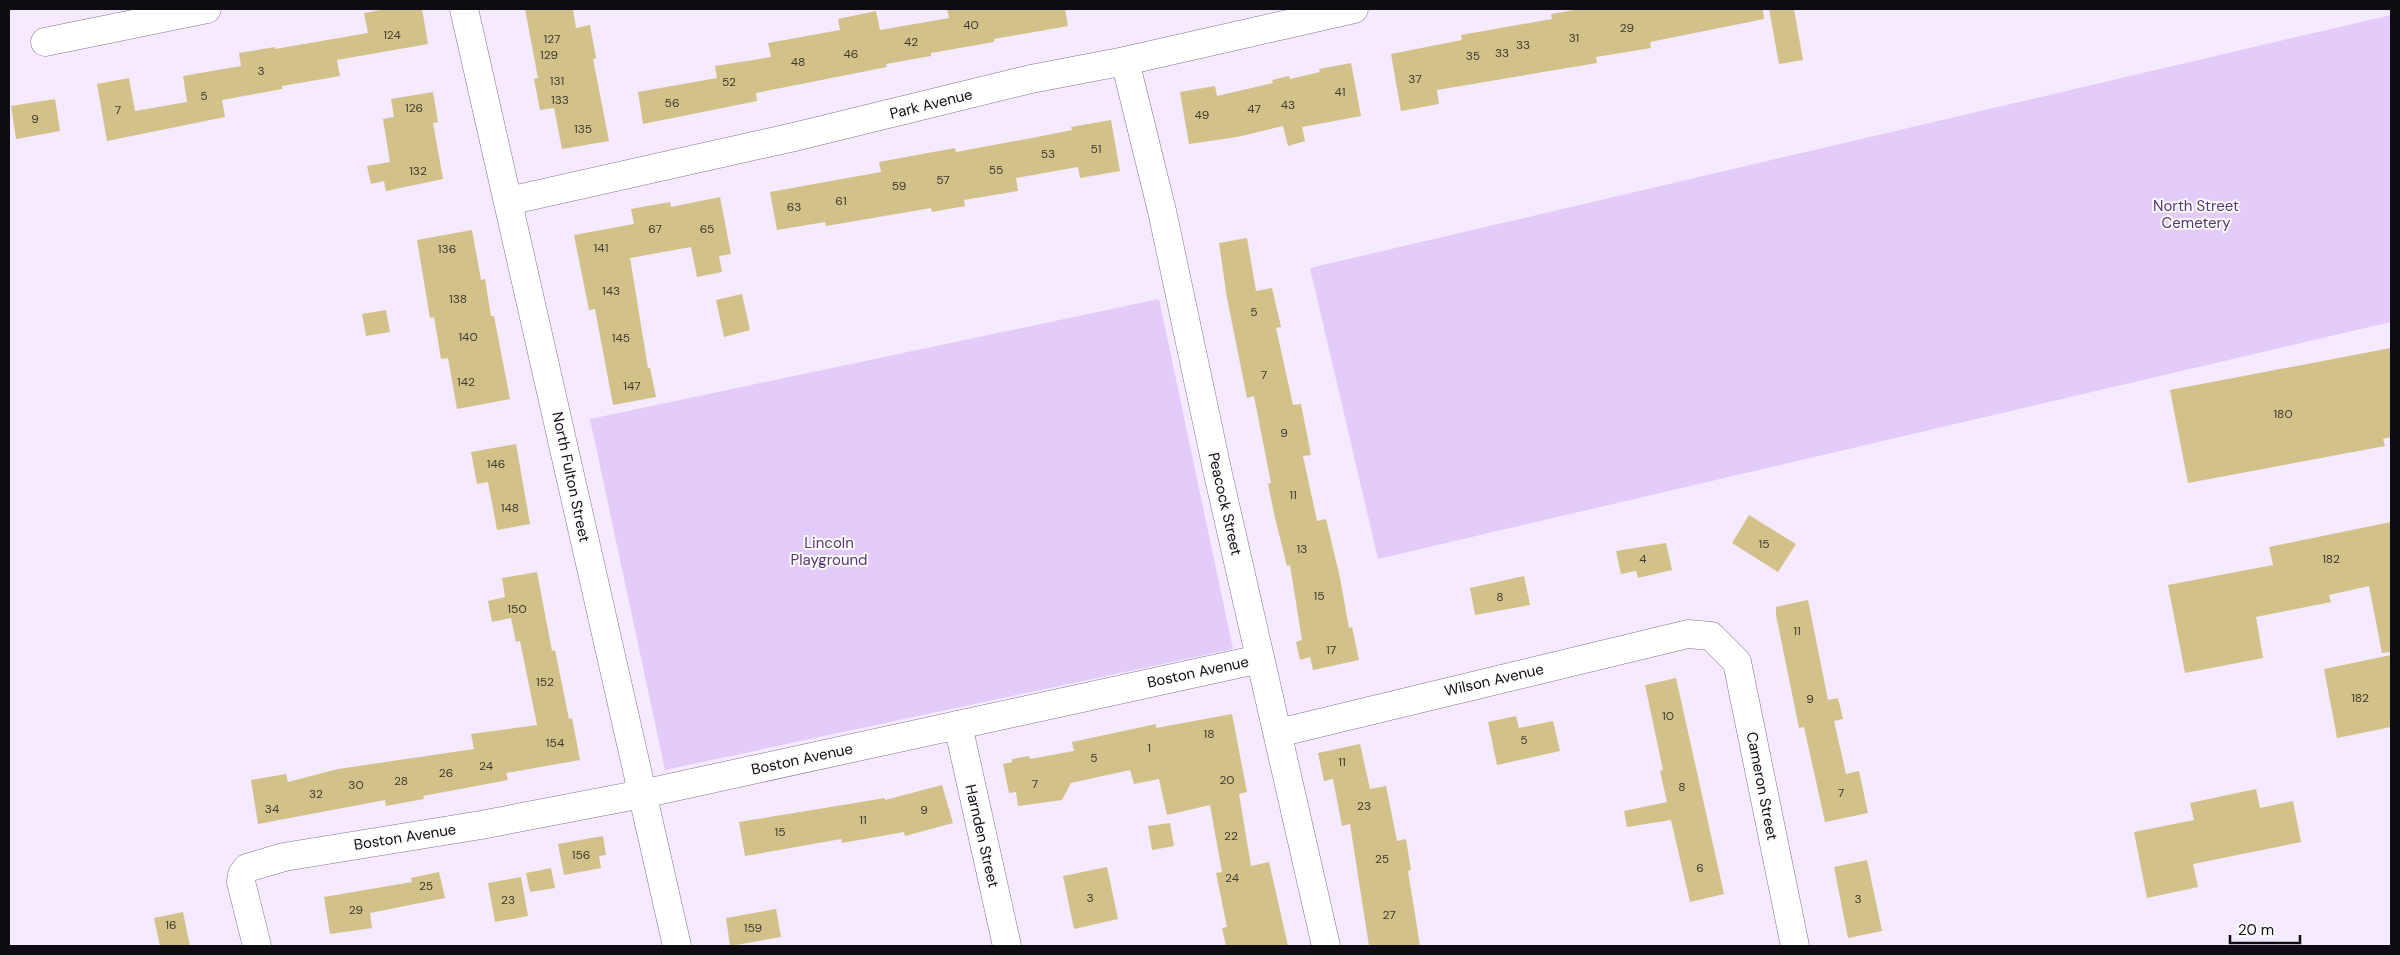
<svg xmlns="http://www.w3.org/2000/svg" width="2400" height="955" font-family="'DM Sans',sans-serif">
	<rect width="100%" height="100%" fill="#f5eaff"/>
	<g fill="#e4ccfa">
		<polygon points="2391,15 2391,322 1378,559 1310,268"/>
		<polygon points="1159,299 1233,649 665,770 590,419"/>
	</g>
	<g fill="#d2c289">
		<polygon points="386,9 422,9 428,44 337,60 340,76 282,86 282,89 222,100 225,117 107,141 97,84 129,78 135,111 187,102 183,76 241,66 239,53 275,47 275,49 368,33 364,13"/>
		<polygon points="525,9 573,9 576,28 590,25 596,58 593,59 609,141 562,149 554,108 540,110 534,79 538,78"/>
		<polygon points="947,9 1065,9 1068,26 994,39 994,42 931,53 931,56 886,64 887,67 756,93 757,101 643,124 638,92 717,78 715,66 771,57 768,43 840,30 838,19 876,11 880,30 949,18"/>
		<polygon points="1580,9 1763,9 1764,19 1650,42 1651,48 1596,57 1597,63 1437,90 1439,104 1401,111 1391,54 1462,40 1461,35 1552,19 1551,14"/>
		<polygon points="1769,9 1794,9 1803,60 1779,64"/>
		<polygon points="1351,63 1361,116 1302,127 1305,141 1288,146 1283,126 1237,137 1189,144 1180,92 1215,86 1217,96 1273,83 1272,80 1289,76 1290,79 1320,72 1319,69"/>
		<polygon points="433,92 438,122 433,123 443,179 386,191 384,181 371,184 367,166 390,162 383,119 394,117 391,99"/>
		<polygon points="55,99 60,131 16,139 11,106"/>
		<polygon points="1111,120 1120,171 1080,178 1078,167 1016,178 1018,191 964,200 965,206 932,212 931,208 826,226 825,222 777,230 770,192 881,172 879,162 955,148 956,152 1032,138 1072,130 1071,127"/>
		<polygon points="720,197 731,254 719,256 722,272 697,277 691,247 630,258 648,368 650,368 656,397 613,405 595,309 589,310 574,235 634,224 631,209 670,202 671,207"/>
		<polygon points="472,230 481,280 485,279 491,316 494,316 510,399 457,409 448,358 441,359 434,317 430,318 417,240"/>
		<polygon points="1247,238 1256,291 1272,288 1281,327 1276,328 1293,405 1301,404 1311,455 1303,456 1317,521 1326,519 1340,578 1349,628 1352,627 1359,660 1313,670 1310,657 1300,660 1296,642 1302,640 1290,565 1287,566 1275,518 1268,484 1271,483 1254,396 1247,398 1227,298 1219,243"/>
		<polygon points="742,294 750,330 724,337 716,300"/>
		<polygon points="386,310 390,332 366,336 362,314"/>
		<polygon points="2391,348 2391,437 2383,439 2385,446 2188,483 2170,390"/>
		<polygon points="516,444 530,524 497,530 488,482 477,484 471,452"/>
		<polygon points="1749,515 1796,544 1778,572 1732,543"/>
		<polygon points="2391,522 2391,652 2382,653 2369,586 2329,595 2331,602 2256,617 2263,658 2185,673 2168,585 2273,565 2269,547"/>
		<polygon points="1666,543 1672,570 1638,578 1636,571 1621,574 1616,551"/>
		<polygon points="537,572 552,651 555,650 569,719 572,718 580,760 506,773 508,780 423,796 424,799 386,806 385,800 258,824 251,780 286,774 288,782 338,769 474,749 471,734 537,725 520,641 516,642 511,618 492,622 488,601 505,597 502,578"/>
		<polygon points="1524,576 1530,605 1475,615 1470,588"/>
		<polygon points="1808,600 1828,700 1838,698 1843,719 1834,721 1846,774 1859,771 1868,813 1825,822 1804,727 1799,728 1776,615 1776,607"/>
		<polygon points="2391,655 2391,727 2337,738 2324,669"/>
		<polygon points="1676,678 1724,894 1690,902 1671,820 1627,827 1624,811 1667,802 1660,771 1663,770 1645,685"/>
		<polygon points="1232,714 1247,792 1239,794 1251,866 1269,862 1288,946 1226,946 1222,928 1227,927 1216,873 1222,872 1210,805 1167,815 1159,779 1134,784 1130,770 1071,783 1062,800 1018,806 1016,792 1009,793 1003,764 1012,762 1012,759 1029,756 1030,759 1074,751 1072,742 1156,724 1156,728"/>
		<polygon points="1516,716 1519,728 1553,721 1560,751 1497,765 1488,722"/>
		<polygon points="1360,744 1370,789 1386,786 1397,841 1406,839 1411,870 1408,871 1420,946 1369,946 1350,824 1342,826 1333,779 1324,781 1318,753"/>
		<polygon points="942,785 953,823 905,836 904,832 842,843 841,839 745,856 739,822 885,798 885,800"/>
		<polygon points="2256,789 2260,808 2293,801 2301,842 2193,864 2198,887 2147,898 2134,832 2194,820 2190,803"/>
		<polygon points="1170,823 1174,846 1152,850 1148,826"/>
		<polygon points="603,836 606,855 599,856 601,868 564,875 558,844"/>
		<polygon points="1867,860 1882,931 1848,938 1834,867"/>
		<polygon points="1107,867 1118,919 1074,929 1063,876"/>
		<polygon points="551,868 555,888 530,892 526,873"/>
		<polygon points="439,872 445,898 370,913 372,928 330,934 324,897 412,882 411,878"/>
		<polygon points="521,877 528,916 495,922 488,883"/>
		<polygon points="776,909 781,937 730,946 726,918"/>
		<polygon points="183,912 190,946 160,946 154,918"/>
	</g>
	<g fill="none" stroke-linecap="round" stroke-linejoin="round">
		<g stroke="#7f738a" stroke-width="29">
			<g id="street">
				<polyline points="464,9 677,946"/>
				<polyline points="45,42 207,9"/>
				<polyline points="1125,61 1162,211 1218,474 1326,946"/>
				<polyline points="508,201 794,137 1031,79 1125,61 1354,9"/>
				<polyline points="958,725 1007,946"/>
				<polyline points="1278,733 1688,634 1711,636 1737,662 1795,946"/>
				<polyline points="257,946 241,882 242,875 247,868 284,857 481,825 642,794 1260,659"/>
			</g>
		</g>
		<use href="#street" stroke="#fff" stroke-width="28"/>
	</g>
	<g text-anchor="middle" stroke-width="4" stroke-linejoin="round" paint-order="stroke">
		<g font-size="12" fill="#403930">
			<text x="971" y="29">40</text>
			<text x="1627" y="32">29</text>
			<text x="392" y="39">124</text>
			<text x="1574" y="42">31</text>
			<text x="552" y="43">127</text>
			<text x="911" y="46">42</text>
			<text x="1523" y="49">33</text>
			<text x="1502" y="57">33</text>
			<text x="851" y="58">46</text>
			<text x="549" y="59">129</text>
			<text x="1473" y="60">35</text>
			<text x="798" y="66">48</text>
			<text x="261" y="75">3</text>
			<text x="1415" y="83">37</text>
			<text x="557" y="85">131</text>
			<text x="729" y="86">52</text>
			<text x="1340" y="96">41</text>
			<text x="204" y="100">5</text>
			<text x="560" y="104">133</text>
			<text x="672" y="107">56</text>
			<text x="1288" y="109">43</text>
			<text x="414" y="112">126</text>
			<text x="1254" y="113">47</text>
			<text x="118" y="114">7</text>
			<text x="1202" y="119">49</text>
			<text x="35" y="123">9</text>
			<text x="583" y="133">135</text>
			<text x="1096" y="153">51</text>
			<text x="1048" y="158">53</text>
			<text x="996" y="174">55</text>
			<text x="418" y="175">132</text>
			<text x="943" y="184">57</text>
			<text x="899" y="190">59</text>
			<text x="841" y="205">61</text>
			<text x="794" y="211">63</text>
			<text x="655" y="233">67</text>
			<text x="707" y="233">65</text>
			<text x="601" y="252">141</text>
			<text x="447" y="253">136</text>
			<text x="611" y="295">143</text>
			<text x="458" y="303">138</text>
			<text x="1254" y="316">5</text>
			<text x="468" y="341">140</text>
			<text x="621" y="342">145</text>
			<text x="1264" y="379">7</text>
			<text x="466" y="386">142</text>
			<text x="632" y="390">147</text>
			<text x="2283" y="418">180</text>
			<text x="1284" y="437">9</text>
			<text x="496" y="468">146</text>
			<text x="1293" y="499">11</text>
			<text x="510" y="512">148</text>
			<text x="1764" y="548">15</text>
			<text x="1302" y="553">13</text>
			<text x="1643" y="563">4</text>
			<text x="2331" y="563">182</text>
			<text x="1319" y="600">15</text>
			<text x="1500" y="601">8</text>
			<text x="517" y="613">150</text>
			<text x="1797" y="635">11</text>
			<text x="1331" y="654">17</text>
			<text x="545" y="686">152</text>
			<text x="2360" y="702">182</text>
			<text x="1810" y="703">9</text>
			<text x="1668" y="720">10</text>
			<text x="1209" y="738">18</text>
			<text x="1524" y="744">5</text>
			<text x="555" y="747">154</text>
			<text x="1149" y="752">1</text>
			<text x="1094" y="762">5</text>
			<text x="1342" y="766">11</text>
			<text x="486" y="770">24</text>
			<text x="446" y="777">26</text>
			<text x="1227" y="784">20</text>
			<text x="401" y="785">28</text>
			<text x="1035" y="788">7</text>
			<text x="356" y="789">30</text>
			<text x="1682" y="791">8</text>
			<text x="1841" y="797">7</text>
			<text x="316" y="798">32</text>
			<text x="1364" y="810">23</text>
			<text x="272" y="813">34</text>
			<text x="924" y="814">9</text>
			<text x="863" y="824">11</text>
			<text x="780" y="836">15</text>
			<text x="1231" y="840">22</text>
			<text x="581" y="859">156</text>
			<text x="1382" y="863">25</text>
			<text x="1700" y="872">6</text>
			<text x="1232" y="882">24</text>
			<text x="426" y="890">25</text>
			<text x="1090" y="902">3</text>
			<text x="1858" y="903">3</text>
			<text x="508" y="904">23</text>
			<text x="356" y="914">29</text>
			<text x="1389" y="919">27</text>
			<text x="171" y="929">16</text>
			<text x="753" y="932">159</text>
		</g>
		<g font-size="15" fill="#0f0b13" stroke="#fcfcfc">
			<text transform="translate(931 104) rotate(-14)" y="5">Park Avenue</text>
			<text transform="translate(571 477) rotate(78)" y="5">North Fulton Street</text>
			<text transform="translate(1225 504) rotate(77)" y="5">Peacock Street</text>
			<text transform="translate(1198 672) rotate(-12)" y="5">Boston Avenue</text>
			<text transform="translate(1494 680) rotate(-13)" y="5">Wilson Avenue</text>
			<text transform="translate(802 759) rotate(-12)" y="5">Boston Avenue</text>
			<text transform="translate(1762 786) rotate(79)" y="5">Cameron Street</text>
			<text transform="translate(982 836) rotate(77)" y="5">Harnden Street</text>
			<text transform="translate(405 837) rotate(-9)" y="5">Boston Avenue</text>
		</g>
		<g font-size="15" fill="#583573" stroke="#fcfcfc">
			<text x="2196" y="211">North Street<tspan x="2196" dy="17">Cemetery</tspan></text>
			<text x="829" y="548">Lincoln<tspan x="829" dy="17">Playground</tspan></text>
		</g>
	</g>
	<rect width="2400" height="955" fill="none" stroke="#0f0b13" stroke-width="20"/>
	<path d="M2230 935v8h70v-8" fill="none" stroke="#0f0b13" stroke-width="2.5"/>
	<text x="2238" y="935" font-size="15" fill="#0f0b13" stroke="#fcfcfc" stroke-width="4" paint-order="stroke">20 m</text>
</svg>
